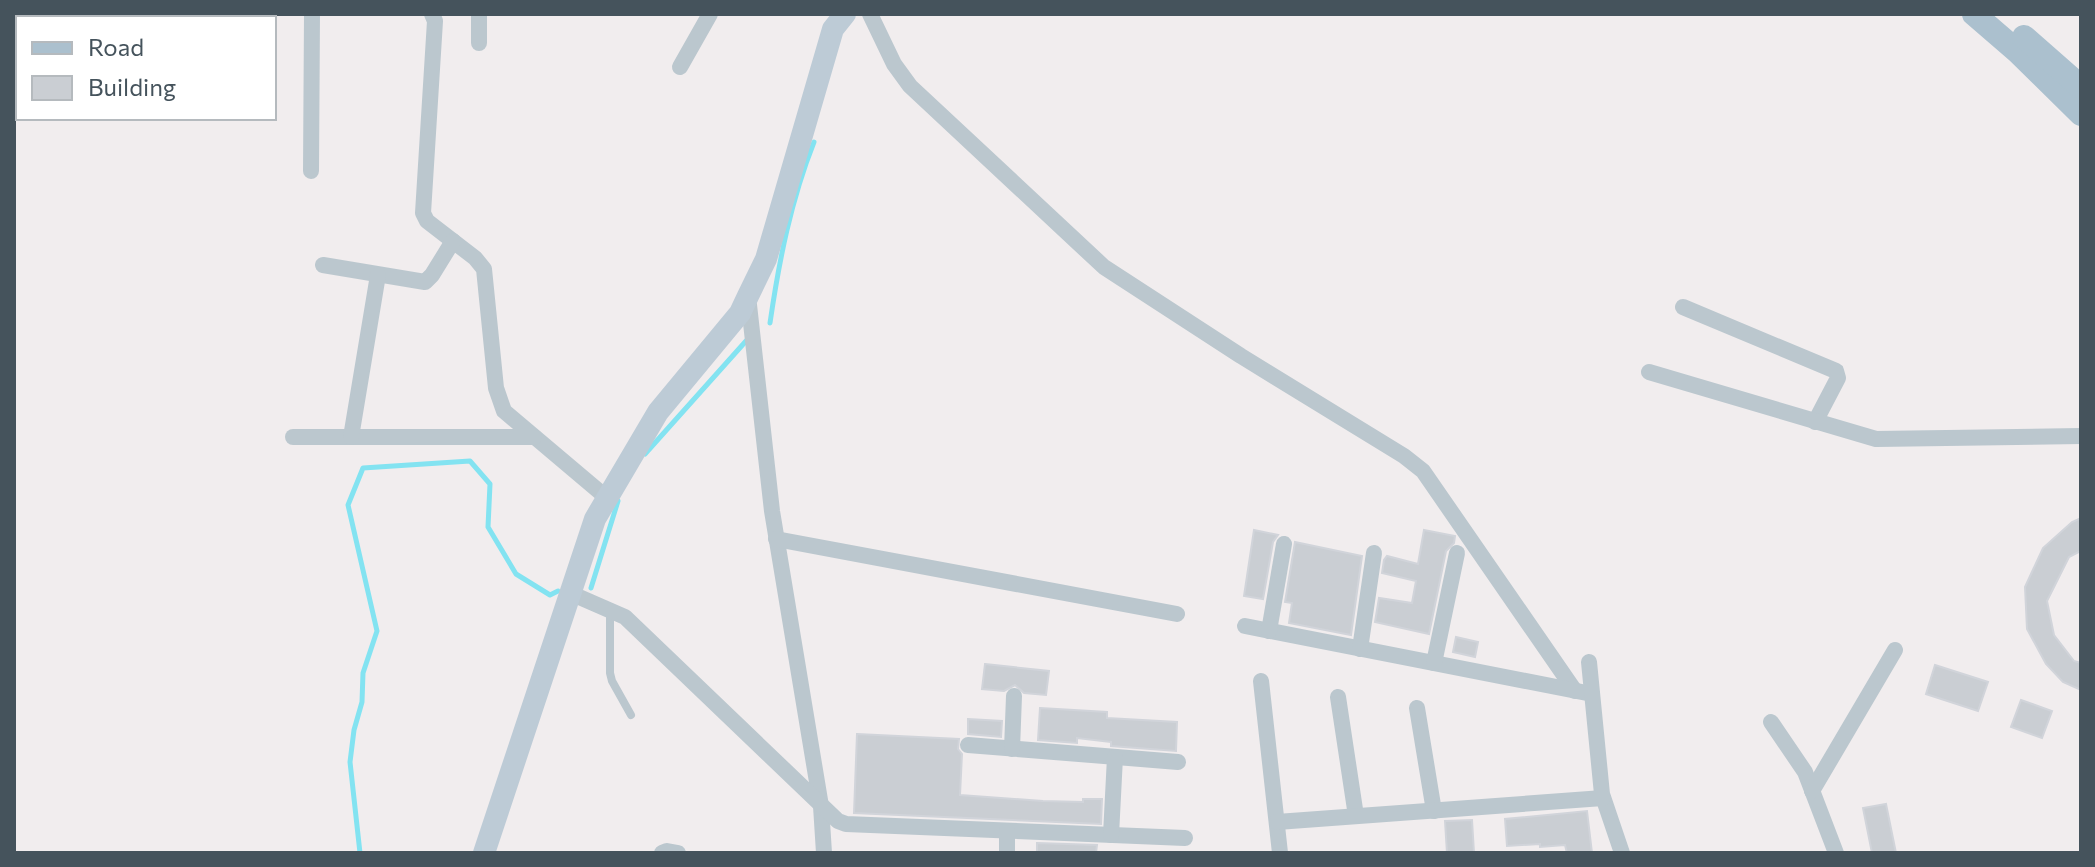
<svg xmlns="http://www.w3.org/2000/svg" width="2095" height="867" font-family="Commissioner,sans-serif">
	<rect width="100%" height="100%" fill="#f1edee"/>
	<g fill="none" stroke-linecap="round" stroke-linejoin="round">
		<g stroke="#83e3f1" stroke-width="5">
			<path d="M770 323C779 261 791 200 814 142"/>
			<polyline points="645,454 746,341"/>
			<polyline points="591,588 618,501"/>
			<polyline points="360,853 350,762 354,730 362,702 363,673 377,631 348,505 363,468 470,461 490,484 488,527 516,574 550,595 558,591"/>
		</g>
	</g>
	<g fill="#caced3" stroke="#d1d4da" stroke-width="2">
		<polygon points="2081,518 2081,551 2069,557 2047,601 2054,635 2074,661 2081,663 2081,690 2063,682 2046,664 2027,629 2025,587 2043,548 2072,522"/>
		<polygon points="1254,530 1278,535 1273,542 1263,599 1244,596"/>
		<polygon points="1424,530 1455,536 1454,543 1446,551 1429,634 1375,622 1379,598 1412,603 1416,581 1382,573 1384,560 1387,556 1418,564"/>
		<polygon points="1295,542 1362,556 1351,635 1289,623 1292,603 1285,602"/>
		<polygon points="1456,637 1478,642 1475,657 1453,652"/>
		<polygon points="985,664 1049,671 1046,695 1024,693 1015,685 1004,691 982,689"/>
		<polygon points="1935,665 1988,682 1978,711 1926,694"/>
		<polygon points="2021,700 2052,711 2042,738 2011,727"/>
		<polygon points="1040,708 1107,712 1107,718 1177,722 1176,751 1111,746 1111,742 1077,738 1077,743 1038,740"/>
		<polygon points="968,719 1002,721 1001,737 968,734"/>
		<polygon points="857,734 959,739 958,749 962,754 960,795 1043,801 1083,802 1083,799 1102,799 1101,824 854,813"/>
		<polygon points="1886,804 1896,853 1872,853 1863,808"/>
		<polygon points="1587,811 1592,853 1567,853 1565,845 1540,847 1540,844 1507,846 1505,819"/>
		<polygon points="1472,820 1474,853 1447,853 1445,821"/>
		<polygon points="1037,843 1097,845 1096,853 1037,853"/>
	</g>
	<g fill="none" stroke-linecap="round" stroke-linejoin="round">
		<polyline stroke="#bbc7ce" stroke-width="8" points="610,609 610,673 612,681 631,715"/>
		<g stroke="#bbc7ce" stroke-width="16">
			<polyline points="432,14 435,21 423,213 427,221 475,258 484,269 496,388 504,411 607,498"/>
			<polyline points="870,14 894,64 910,86 1104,267 1241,356 1404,456 1423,471 1575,691"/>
			<polyline points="78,18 82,14"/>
			<polyline points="479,43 479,14"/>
			<polyline points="680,67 710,14"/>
			<polyline points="14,81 18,77"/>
			<polyline points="311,171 312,14"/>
			<polyline points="323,265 425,282 432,275 453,241"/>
			<polyline points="748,296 772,511 821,806 824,853"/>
			<polyline points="1683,307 1836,371 1838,378 1815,422"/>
			<polyline points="1649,372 1876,439 2081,436"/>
			<polyline points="293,437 534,437"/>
			<polyline points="351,437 378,275"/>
			<polyline points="776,539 1177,614"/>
			<polyline points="570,593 625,617 838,821 846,824 1185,838"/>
			<polyline points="1245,626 1592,694"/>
			<polyline points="1269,631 1284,544"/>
			<polyline points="1360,649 1374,553"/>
			<polyline points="1589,662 1602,794 1622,853"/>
			<polyline points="1434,663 1457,553"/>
			<polyline points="1261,681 1280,853"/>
			<polyline points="1338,697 1356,816"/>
			<polyline points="1417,708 1434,811"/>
			<polyline points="1771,722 1805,772 1836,853"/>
			<polyline points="968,745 1178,762"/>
			<polyline points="1012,749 1014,696"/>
			<polyline points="1812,791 1895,650"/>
			<polyline points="1277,822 1603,798"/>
			<polyline points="1007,831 1007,853"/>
			<polyline points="1111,835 1115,757"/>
			<polyline points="662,853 667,851 678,853"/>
		</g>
		<polyline stroke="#bdcbd6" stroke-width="22" points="484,853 595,519 658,412 740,313 748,296 766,259 833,29 845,14"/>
		<g stroke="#abc0ce" stroke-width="24">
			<polyline points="1974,14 2018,52 2081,114"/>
			<polyline points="2024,37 2081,87"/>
		</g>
	</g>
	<rect width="2095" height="867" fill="none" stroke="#45535c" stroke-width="32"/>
	<rect x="16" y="16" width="260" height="104" fill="#ffffff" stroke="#b5babe" stroke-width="2"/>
	<rect x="32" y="42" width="40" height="12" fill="#abc0ce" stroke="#b5babe" stroke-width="2"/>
	<text x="88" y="56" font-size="24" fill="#45535c">Road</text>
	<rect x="32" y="76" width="40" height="24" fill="#caced3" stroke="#b5babe" stroke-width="2"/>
	<text x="88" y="96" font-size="24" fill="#45535c">Building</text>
</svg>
